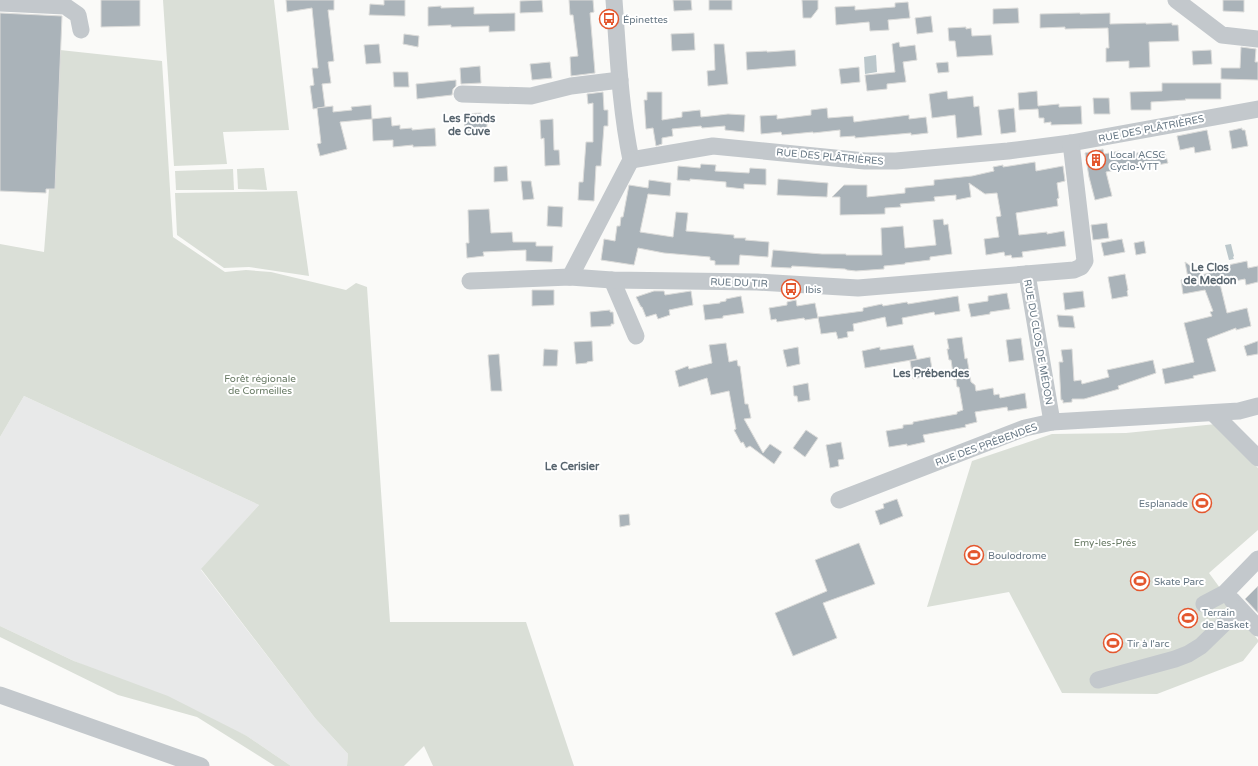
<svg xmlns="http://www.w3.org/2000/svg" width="1258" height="766" font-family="'Varela Round',sans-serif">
	<rect width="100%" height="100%" fill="#fafaf8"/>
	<polygon fill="#e8e9e9" points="24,396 259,505 201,570 315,718 348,754 347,766 291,766 247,736 74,661 0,626 0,437"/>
	<g fill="#dadfd7">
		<polygon points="163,0 274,0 289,130 223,132 227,164 174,166"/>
		<polygon points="60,50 162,61 173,237 225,272 246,270 271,272 346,290 356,283 367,287 390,622 526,622 574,766 433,766 424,746 404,766 347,766 348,754 315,718 201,569 259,505 24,396 0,437 0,244 44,252"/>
		<polygon points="264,168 267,190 238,189 237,169"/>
		<polygon points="233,169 234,190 176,190 175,171"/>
		<polygon points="297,191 309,276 249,267 224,268 177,235 175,193"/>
		<polygon points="1216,424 1258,468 1258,530 1209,573 1258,640 1258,642 1243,661 1157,694 1062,693 1009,592 927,607 972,461 1052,434 1126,433"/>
		<polygon points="0,626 74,661 168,696 247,736 291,766 275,766 197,717 118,695 0,637"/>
	</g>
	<g fill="#bbc7cb">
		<polygon points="876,55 877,72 865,74 864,57"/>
		<polygon points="1231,244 1234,256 1233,257 1234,259 1229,260 1225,245"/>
	</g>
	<g fill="#aab3b9" stroke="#dcdcda">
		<polygon points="101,0 140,0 140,26 101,27"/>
		<polygon points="286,0 334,0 334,10 328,10 334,61 328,62 331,83 322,84 325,107 313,109 310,86 314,85 312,68 318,68 312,8 287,12"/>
		<polygon points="384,0 405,0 405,16 369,15 370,4 384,5"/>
		<polygon points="542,0 543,12 520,13 520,1"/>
		<polygon points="569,0 593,0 594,12 590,13 595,73 571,76 570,57 578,56 573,15 570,15"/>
		<polygon points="673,0 691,0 692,10 674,11"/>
		<rect x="709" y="0" width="23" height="10"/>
		<polygon points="802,0 818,0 818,9 811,18 803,18"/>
		<polygon points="1223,0 1244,0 1244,12 1223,11"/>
		<polygon points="908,2 910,18 888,20 889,30 870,31 869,22 836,25 835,7 855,6 855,10 895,7 895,3"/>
		<polygon points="441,6 441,8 474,7 474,14 515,13 515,31 489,32 489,26 451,27 451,25 428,26 428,7"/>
		<polygon points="1018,8 1019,23 993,24 993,9"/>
		<polygon points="0,13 62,16 55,189 46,189 46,193 0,191"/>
		<polygon points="1080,13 1080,14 1110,13 1110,24 1146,23 1146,24 1172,23 1172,25 1178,25 1179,41 1149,42 1150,67 1129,68 1129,61 1106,62 1106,48 1109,48 1108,28 1065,29 1065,27 1040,28 1040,14"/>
		<polygon points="931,16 933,32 917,34 915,18"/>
		<polygon points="966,27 966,29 971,28 972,36 991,35 993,55 957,57 955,41 949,41 948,28"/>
		<polygon points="694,33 695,50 672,51 671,34"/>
		<polygon points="404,34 419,36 418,47 403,44"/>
		<polygon points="899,42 900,47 915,45 917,60 903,62 906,82 887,84 887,89 867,91 865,75 895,72 892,44"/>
		<polygon points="379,44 381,63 366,64 364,45"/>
		<polygon points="714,44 724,44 728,84 708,86 707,71 715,70"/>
		<polygon points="1241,47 1256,49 1255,62 1258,62 1258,80 1221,79 1221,68 1240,68"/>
		<polygon points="795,50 796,66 747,70 746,52 767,51 767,52"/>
		<polygon points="1211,50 1212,64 1193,65 1192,51"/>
		<polygon points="550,62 552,78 532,80 530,64"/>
		<polygon points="948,62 949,72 938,73 936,63"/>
		<polygon points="480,66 481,83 461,84 460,68"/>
		<polygon points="859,67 860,82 841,84 839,69"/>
		<polygon points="393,72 408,72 409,87 394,87"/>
		<polygon points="456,80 456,86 453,89 452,95 417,99 416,84"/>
		<polygon points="1162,83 1221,83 1221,99 1185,99 1186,100 1151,102 1151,110 1131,110 1130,92 1162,91"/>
		<polygon points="947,91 948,99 973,96 974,107 979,106 982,135 957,138 955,115 932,118 929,94"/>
		<polygon points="1037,91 1038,106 1059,104 1059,107 1081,106 1082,124 1051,125 1051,122 1044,123 1044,118 1039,118 1038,109 1019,110 1018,93"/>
		<polygon points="603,92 604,110 608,110 608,126 604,126 601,166 596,166 594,201 578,200 579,182 583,182 586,142 593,142 593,103 588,104 587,94"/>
		<polygon points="647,92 662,92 662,120 682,117 682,112 700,110 701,117 728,114 745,115 744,132 725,130 725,126 702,128 701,126 672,129 673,136 662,138 662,144 656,146 653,128 646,129 644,100 647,100"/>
		<polygon points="1093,98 1109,98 1110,114 1094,114"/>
		<polygon points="371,105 372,119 340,122 347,149 320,156 317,144 321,143 317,108 333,106 333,112 352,110 351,107"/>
		<polygon points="827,108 828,118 853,116 854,122 909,115 909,119 926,117 928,133 911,135 911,133 855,138 855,136 840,137 840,130 813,133 813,132 782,135 781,132 761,134 760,116 777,115 777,119 811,115 811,110"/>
		<polygon points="1014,108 1016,132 1001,134 998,110"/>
		<polygon points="481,113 481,116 487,116 487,131 465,132 464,114"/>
		<polygon points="391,117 392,126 400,125 400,129 412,128 412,130 435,128 436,146 413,147 413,145 393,147 393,140 373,141 372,119"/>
		<polygon points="553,119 554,150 559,150 560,165 545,166 544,138 541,139 540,120"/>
		<polygon points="1242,128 1242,130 1245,130 1248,146 1232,149 1229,131"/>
		<polygon points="1207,130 1211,150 1195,153 1194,147 1180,150 1177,136"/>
		<polygon points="1103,149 1104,154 1119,151 1120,156 1148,151 1149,156 1165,153 1168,163 1142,168 1141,165 1106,172 1112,196 1095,200 1089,177 1085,153"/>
		<polygon points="1035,162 1036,171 1063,166 1065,181 1057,183 1059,198 1057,199 1058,206 1016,213 1019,235 1047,232 1047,234 1064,231 1066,246 1022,252 1023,257 1012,258 1011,255 1005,256 1004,252 986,255 984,239 999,237 996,217 1001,216 997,193 985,194 969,183 971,197 956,200 956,195 934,197 935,201 900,204 901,207 885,208 885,214 840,215 840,197 832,197 844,185 867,185 867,197 905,193 905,188 934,185 934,180 972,176 994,171 993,167 1003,165 1003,167"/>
		<polygon points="701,164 716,165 715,171 749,173 750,168 766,169 766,185 744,184 744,189 726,187 726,182 690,179 690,181 677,180 678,166 700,168"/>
		<polygon points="507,166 508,181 494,182 494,167"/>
		<polygon points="778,179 828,183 827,197 777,195"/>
		<polygon points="649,180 671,183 670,196 648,194 640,232 673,237 676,212 688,213 686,231 734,235 734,238 746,238 745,240 769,242 768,257 740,255 739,265 715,265 715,261 710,260 710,257 664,253 638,248 634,265 601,260 604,239 615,241 617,226 620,226 621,217 623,217 629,185 648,188"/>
		<polygon points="521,181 531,181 534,199 523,200"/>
		<polygon points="548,206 563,207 562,227 547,226"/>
		<polygon points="489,209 491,233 512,232 513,242 536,242 536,246 553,246 552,262 526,261 526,250 483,252 484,256 467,258 466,243 469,243 468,210"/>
		<polygon points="943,219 944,225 948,224 952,254 930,257 930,260 905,263 905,264 884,266 884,269 856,271 847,270 845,269 792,266 791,268 771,267 773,250 822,254 846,254 846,255 882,255 881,228 903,226 905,248 936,245 933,220"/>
		<polygon points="1107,223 1109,238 1093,240 1091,225"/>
		<polygon points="1122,239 1125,252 1104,256 1101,243"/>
		<polygon points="1144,241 1146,253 1136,255 1134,243"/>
		<polygon points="1247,261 1248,268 1258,266 1258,282 1246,285 1245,279 1220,284 1227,313 1247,308 1251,326 1236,330 1236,328 1207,339 1216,371 1193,376 1194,378 1165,384 1162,369 1194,362 1184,323 1212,316 1210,312 1213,311 1205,290 1183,294 1181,280 1188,278 1185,262 1195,269 1199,267 1201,275 1229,268 1228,265"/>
		<polygon points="1125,274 1128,290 1127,291 1128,296 1112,299 1108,277"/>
		<polygon points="532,290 554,290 554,305 532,306"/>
		<polygon points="654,291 664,291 665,295 691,291 693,305 669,310 670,315 658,319 656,314 646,317 642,307 641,307 636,297"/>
		<polygon points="1083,291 1085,307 1065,310 1063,293"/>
		<polygon points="1007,293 1010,309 990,312 990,314 971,317 968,304 988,301 988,296"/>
		<polygon points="741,296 744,313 723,316 723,318 705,320 703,305 720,303 720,302 726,301 726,299"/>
		<polygon points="958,296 960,311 935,315 934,312 902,318 903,324 887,327 885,317 853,324 854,331 847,332 848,337 838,339 836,332 821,334 818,317 863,311 863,308 882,304 883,306 907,302 908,304"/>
		<polygon points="796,300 797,306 815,303 818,318 805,320 804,318 777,322 776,319 771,320 769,308 787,305 787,302"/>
		<polygon points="610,310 610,312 613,312 614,324 611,324 611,326 591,327 590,312"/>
		<polygon points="1057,315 1073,316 1075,328 1059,327"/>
		<polygon points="962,337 965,359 967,358 971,382 975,385 976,391 993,388 994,395 999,394 1000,398 1025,393 1027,408 1008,411 1007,407 975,412 977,422 965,425 966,427 923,435 925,442 907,446 907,444 889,447 886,431 903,428 903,425 913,424 913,422 957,414 957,412 963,410 959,387 957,387 956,379 954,380 951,360 949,360 947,349 949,349 947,339"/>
		<polygon points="1021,338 1024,360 1009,362 1006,340"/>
		<polygon points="592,341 593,361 587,362 587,363 576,364 574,342"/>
		<polygon points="1258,341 1258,354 1247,356 1244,346"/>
		<polygon points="726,343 729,362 737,360 738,366 740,366 745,404 748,404 751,418 744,419 763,453 770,444 782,452 774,464 750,446 746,448 743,442 741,443 734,430 736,429 729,391 711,395 707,378 679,387 675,371 688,366 689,369 712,363 709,345"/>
		<polygon points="913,345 917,359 865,368 862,351 880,347 880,350"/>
		<polygon points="798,347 800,364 787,367 783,350"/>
		<polygon points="544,349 558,350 557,366 543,366"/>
		<polygon points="1072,349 1074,381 1081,380 1082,384 1109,377 1107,370 1153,360 1156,373 1118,386 1119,389 1084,399 1072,399 1072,402 1063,403 1063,400 1061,400 1059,362 1063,362 1061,350"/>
		<polygon points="499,354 502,391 491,391 488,355"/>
		<polygon points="930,357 933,375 913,379 910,361"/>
		<polygon points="808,383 810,400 798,402 797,396 794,396 793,386"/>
		<polygon points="806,430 818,438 805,457 793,448"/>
		<polygon points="841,442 844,459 838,460 839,466 830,468 826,445"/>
		<polygon points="897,499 903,516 880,525 875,511 884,508 883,504"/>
		<polygon points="629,514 630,525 620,527 619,515"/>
		<polygon points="859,543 875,584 823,603 837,638 793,656 775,613 827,591 815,560"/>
		<polygon points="1258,586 1258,613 1245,599"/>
	</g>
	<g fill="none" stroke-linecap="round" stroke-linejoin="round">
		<g stroke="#c3c8cc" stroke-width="17">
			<path d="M614 0C618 53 620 107 631 160"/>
			<polyline points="1176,0 1222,35 1258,39"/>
			<polyline points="0,3 65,6 78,15 81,30"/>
			<polyline points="462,94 531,96 571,86 620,80"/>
			<polyline points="631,160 713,146 865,161 896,161 1008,151 1071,143 1258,109"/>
			<polyline points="1027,274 1052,422"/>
			<polyline points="570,277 631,160"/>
			<polyline points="612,280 636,336"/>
			<polyline points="470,281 570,277 612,280 757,282 858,288 1074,270 1081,267 1085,261 1071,143"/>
			<polyline points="1213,413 1258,458"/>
			<polyline points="839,500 1025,428 1052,422 1239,411 1258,406"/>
			<polyline points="1232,600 1258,628"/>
			<polyline points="1204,604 1225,593 1258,559"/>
			<polyline points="1098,680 1175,659 1188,654 1201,646 1239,609"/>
			<polyline points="0,695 201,766"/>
		</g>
	</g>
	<defs>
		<g id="bus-ring" transform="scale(1)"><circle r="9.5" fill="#fff" stroke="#e4572e" stroke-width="1.5"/><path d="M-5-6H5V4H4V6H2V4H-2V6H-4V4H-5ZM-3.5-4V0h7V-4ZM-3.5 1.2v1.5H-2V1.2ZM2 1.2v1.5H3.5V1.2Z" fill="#e4572e"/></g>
		<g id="building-ring" transform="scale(1)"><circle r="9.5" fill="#fff" stroke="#e4572e" stroke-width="1.5"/><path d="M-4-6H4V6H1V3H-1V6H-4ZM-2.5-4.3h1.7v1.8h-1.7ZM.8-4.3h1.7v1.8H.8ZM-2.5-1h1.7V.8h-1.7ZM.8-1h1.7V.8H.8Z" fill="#e4572e"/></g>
		<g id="stadium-ring" transform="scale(1)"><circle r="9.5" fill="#fff" stroke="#e4572e" stroke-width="1.5"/><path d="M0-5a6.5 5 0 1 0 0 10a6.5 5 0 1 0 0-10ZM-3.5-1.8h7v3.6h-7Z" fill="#e4572e"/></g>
	</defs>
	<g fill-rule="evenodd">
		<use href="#bus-ring" x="609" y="19"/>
		<use href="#building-ring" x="1096" y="160"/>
		<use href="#bus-ring" x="791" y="289"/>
		<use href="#stadium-ring" x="1202" y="503"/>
		<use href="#stadium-ring" x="974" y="555"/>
		<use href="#stadium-ring" x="1140" y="581"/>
		<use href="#stadium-ring" x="1188" y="618"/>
		<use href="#stadium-ring" x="1113" y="643"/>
	</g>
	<g text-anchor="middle" stroke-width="4" stroke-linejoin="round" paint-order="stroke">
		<g font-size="10" fill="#657683" stroke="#fff" text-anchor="start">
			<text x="623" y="23">Épinettes</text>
			<text x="1110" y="158">Local ACSC<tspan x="1110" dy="12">Cyclo-VTT</tspan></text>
			<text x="805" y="293">Ibis</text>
			<text x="1188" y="507" text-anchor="end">Esplanade</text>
			<text x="988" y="559">Boulodrome</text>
			<text x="1154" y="585">Skate Parc</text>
			<text x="1202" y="616">Terrain<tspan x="1202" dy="12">de Basket</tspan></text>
			<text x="1127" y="647">Tir à l'arc</text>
		</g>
		<g font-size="10" fill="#657683" stroke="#fff">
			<text transform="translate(1151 128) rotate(-11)" y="4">RUE DES PLÂTRIÈRES</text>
			<text transform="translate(830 156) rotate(5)" y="4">RUE DES PLÂTRIÈRES</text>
			<text transform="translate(739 282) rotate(2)" y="4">RUE DU TIR</text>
			<text transform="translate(1039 342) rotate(80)" y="4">RUE DU CLOS DE MÉDON</text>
			<text transform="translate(986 444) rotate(-20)" y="4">RUE DES PRÉBENDES</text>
		</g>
		<g font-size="10" fill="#687a64" stroke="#fff">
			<text x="260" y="382">Forêt régionale<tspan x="260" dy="12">de Cormeilles</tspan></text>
			<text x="1105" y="546">Emy-les-Prés</text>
		</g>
		<g font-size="11" font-weight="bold" fill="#57646e" stroke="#fff">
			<text x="469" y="122">Les Fonds<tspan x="469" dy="13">de Cuve</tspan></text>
			<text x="1210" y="271">Le Clos<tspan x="1210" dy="13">de Medon</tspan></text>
			<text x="931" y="377">Les Prébendes</text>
			<text x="572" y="470">Le Cerisier</text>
		</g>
	</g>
</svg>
